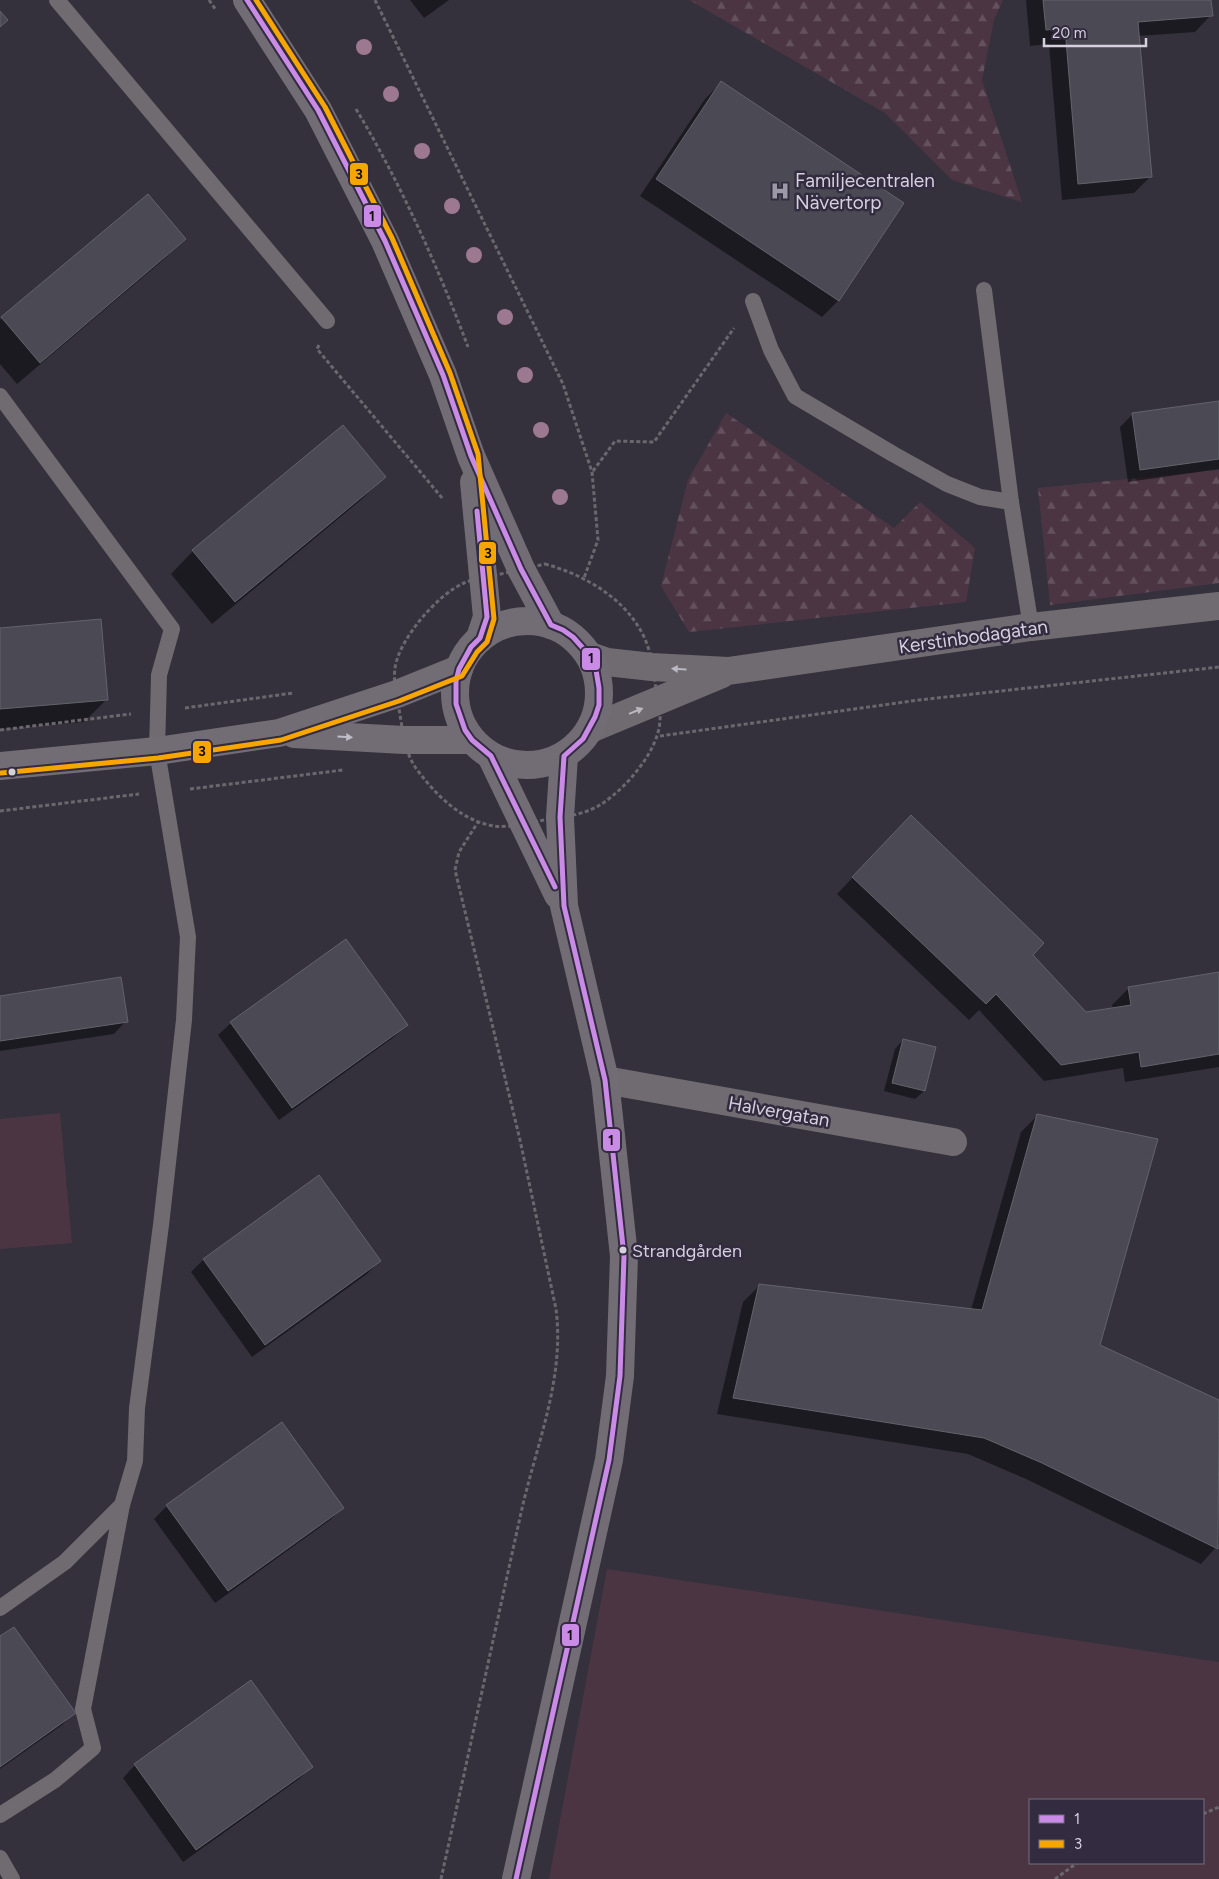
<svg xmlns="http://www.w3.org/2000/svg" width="1219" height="1879" font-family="Figtree,sans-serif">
	<defs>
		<pattern id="forest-firs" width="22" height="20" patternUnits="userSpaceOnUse" patternTransform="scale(1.25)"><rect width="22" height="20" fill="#4b3543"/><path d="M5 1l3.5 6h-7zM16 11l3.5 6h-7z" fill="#64515e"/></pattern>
	</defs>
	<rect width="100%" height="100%" fill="#34313c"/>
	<g fill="url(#forest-firs)">
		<polygon points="689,0 1003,0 994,20 982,80 1022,202 952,180 885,113"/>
		<polygon points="726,413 894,528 920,502 975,548 966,602 689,632 661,586 688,480"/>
		<polygon points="1219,470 1219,583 1050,605 1038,488"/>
	</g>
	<g fill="#4b3543" fill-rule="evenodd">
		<polygon points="60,1113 72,1243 0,1249 0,1119"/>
		<path d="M607 1569 1219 1662V1879H549ZM1203 1800V1863H1030V1800Z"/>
	</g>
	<g fill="#0007">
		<polygon points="410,0 449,0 424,18"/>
		<polygon points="1026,0 1210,0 1211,15 1195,32 1138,36 1150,177 1134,193 1062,200 1049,44 1030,46"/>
		<polygon points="721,83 838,301 822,317 640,196 705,99"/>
		<polygon points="185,239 162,261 17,384 0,364 0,320 2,318"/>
		<polygon points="1219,402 1219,469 1128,482 1120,427 1133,414"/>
		<polygon points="384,477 362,499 212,624 171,574 193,551"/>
		<polygon points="0,629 106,700 84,722 0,729"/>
		<polygon points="895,833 1032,955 1086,1013 1113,1009 1112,1005 1128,989 1219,973 1219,1067 1125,1082 1123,1068 1044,1081 979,1010 969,1020 837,894"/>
		<polygon points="0,997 126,1021 114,1034 0,1051"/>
		<polygon points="231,1023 406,1025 394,1037 279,1120 218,1035"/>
		<polygon points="903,1040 924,1091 915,1099 884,1091 895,1049"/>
		<polygon points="1038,1115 1098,1346 1219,1401 1219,1544 1201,1564 1026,1479 968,1454 717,1414 743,1302 759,1286 971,1310 1021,1132"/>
		<polygon points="319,1177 379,1261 367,1274 252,1357 191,1272 203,1260"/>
		<polygon points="282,1423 343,1508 330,1520 215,1603 154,1519 167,1506"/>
		<polygon points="0,1638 74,1713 62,1725 0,1769"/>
		<polygon points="135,1765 311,1767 299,1779 183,1862 123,1778"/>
	</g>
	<g fill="#4b4a54" stroke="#63636c">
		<polygon points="1043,0 1211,0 1213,16 1138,22 1152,177 1078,184 1065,28 1046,30"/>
		<polygon points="0,11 8,20 0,27"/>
		<polygon points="721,81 904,203 839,301 656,179"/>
		<polygon points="148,194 186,239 40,363 1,317"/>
		<polygon points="1219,401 1219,459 1140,470 1132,413"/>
		<polygon points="343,425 386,477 235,602 192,550"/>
		<polygon points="101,619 108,700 0,709 0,628"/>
		<polygon points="911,815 1044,943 1033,955 1086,1012 1131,1005 1128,987 1219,972 1219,1054 1141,1067 1139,1052 1061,1065 996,994 986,1004 852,877"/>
		<polygon points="346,939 408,1025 292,1108 230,1022"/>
		<polygon points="121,977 128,1022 0,1041 0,996"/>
		<polygon points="903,1039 936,1047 925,1091 892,1083"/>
		<polygon points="1037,1114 1158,1139 1100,1345 1219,1400 1218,1549 1042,1463 984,1438 733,1398 759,1284 982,1310"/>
		<polygon points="319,1175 381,1261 265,1345 203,1259"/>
		<polygon points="282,1422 344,1508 228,1591 166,1505"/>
		<polygon points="14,1627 76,1713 0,1767 0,1636"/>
		<polygon points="251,1680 313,1767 196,1850 134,1764"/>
	</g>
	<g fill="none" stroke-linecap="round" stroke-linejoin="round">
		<g stroke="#6a676d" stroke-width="3" stroke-dasharray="4 2.5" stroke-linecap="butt">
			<polyline points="209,0 216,10"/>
			<polyline points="375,0 563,384 592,472 598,540 584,578"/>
			<path d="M356 109C400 182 438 267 468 347"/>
			<polyline points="319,345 317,349 443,499"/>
			<polyline points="593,471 615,441 654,442 734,328"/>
			<path d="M545 564C585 575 627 599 645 639 651 653 653 668 655 683 657 695 661 708 660 720 659 750 627 787 603 803 584 816 560 817 539 821 525 823 509 828 494 826 462 821 437 796 418 771 404 753 403 731 399 709 397 696 393 681 395 668 399 639 438 594 464 583 473 579 483 578 492 576 510 572 527 568 545 564Z"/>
			<polyline points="185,708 293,693"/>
			<polyline points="0,730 131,714"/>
			<polyline points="660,736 919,700 1219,667"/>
			<polyline points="190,789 343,770"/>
			<polyline points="0,811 139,794"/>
			<polyline points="1203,1814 1219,1807"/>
			<path d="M441 1879C468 1757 494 1635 521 1513 536 1445 565 1379 556 1309L520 1140 455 870 459 852 478 822"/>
			<polyline points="1055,1879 1077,1863"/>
		</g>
		<g stroke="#6f6b71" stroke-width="16">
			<polyline points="57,0 327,321"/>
			<polyline points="984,290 1011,502 1031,627"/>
			<polyline points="753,301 771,350 795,396 893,454 947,484 980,497 1011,502"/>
			<polyline points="0,396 172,629 159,675 157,751 188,937 184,1020 161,1225 137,1408 135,1461 122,1505 65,1562 0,1608"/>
			<polyline points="0,1815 55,1780 93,1748 83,1709 122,1505"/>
			<polyline points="0,1858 12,1879"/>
		</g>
		<g stroke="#6f6b71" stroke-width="28">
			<polyline points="590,656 607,662 652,667 728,671 1031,627 1219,606"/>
			<polyline points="590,729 722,674"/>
			<polyline points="605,1080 953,1142"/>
		</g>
		<g stroke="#726d74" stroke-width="28">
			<polyline points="247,0 318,110 385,241 443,375 471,456 521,569 551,625"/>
			<polyline points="474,482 487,617 480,638"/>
			<circle cx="527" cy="693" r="72"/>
			<polyline points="294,734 404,740 472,740"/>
			<polyline points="491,756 558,895"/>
			<polyline points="0,766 157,751 279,733 397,694 459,669"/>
			<polyline points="516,1879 609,1460 620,1376 624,1256 605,1080 564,906 560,817 564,756"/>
		</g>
		<g stroke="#332c41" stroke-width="9">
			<g id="bus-1">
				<polyline points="247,0 318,110 385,241 443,375 471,456 521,569 551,625 563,630 573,637 590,656 596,670 599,688 599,705 595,717 583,739 564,756 560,817 564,906 605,1080 624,1256 620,1376 609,1460 516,1879"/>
				<polyline points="477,511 487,617 480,638 471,647 459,669 456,681 456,704 465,730 472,740 491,756 555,887"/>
			</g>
		</g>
		<g stroke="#332c41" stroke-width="9">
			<polyline id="bus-2" points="1,773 158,758 281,740 399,701 462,676 477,652 487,642 494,619 478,454 450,373 392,238 325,107 256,0"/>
		</g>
		<use href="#bus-1" stroke="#ca8be6" stroke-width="5"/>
		<use href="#bus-2" stroke="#f7a600" stroke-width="5"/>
	</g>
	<g fill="#9d7991">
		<circle cx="364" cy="47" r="8"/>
		<circle cx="391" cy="94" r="8"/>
		<circle cx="422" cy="151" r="8"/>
		<circle cx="452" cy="206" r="8"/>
		<circle cx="474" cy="255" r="8"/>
		<circle cx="505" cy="317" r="8"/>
		<circle cx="525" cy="375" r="8"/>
		<circle cx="541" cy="430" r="8"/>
		<circle cx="560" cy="497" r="8"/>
	</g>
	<defs><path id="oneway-solid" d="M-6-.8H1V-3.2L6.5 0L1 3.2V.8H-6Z" transform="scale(1.25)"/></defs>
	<g fill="#bbb7c2">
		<use href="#oneway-solid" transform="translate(679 669) rotate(-177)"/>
		<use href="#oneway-solid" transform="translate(636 711) rotate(-22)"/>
	</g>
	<use fill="#c0bcc8" href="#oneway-solid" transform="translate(345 737) rotate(3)"/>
	<defs>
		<g id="hospital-bare" transform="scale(1.5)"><path d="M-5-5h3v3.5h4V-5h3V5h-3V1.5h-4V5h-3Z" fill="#9c98a5" stroke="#332c41" stroke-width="2.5" paint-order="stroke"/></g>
	</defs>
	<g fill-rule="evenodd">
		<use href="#hospital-bare" x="780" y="191"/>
	</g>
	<g fill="#d4d0dd" stroke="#332c41" stroke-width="2">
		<circle cx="12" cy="772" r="4.5"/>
		<circle cx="623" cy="1250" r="4.5"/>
	</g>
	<g text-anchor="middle" stroke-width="5" stroke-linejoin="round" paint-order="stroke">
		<g font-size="18" fill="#d4d0dd" stroke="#332c41" text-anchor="start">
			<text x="632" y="1257">Strandgården</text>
		</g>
		<g font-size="19" fill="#d4d0dd" stroke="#332c41" text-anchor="start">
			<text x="795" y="187">Familjecentralen<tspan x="795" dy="22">Nävertorp</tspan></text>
		</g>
		<g font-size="19" fill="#d4d0dd" stroke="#332c41">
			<text transform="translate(973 636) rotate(-8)" y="7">Kerstinbodagatan</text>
			<text transform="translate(779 1111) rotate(10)" y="7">Halvergatan</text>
		</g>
	</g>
	<g stroke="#332c41" stroke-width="2">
		<rect x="349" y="162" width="20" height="24" rx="5" fill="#f7a600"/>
		<rect x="363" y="204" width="19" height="24" rx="5" fill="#ca8be6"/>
		<rect x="478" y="541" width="19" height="24" rx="5" fill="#f7a600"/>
		<rect x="581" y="647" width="20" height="24" rx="5" fill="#ca8be6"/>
		<rect x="192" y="740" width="20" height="24" rx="5" fill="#f7a600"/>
		<rect x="602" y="1128" width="19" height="24" rx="5" fill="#ca8be6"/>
		<rect x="561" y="1623" width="19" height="24" rx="5" fill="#ca8be6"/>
	</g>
	<g font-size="14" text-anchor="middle" font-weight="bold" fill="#111">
		<text x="359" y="179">3</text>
		<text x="372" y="221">1</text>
		<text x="488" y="558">3</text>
		<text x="591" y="663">1</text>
		<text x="202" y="756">3</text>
		<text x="611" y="1145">1</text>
		<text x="570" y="1640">1</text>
	</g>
	<rect x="1029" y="1799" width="175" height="65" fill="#332c41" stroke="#736e7f"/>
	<rect x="1039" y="1815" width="25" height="8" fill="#ca8be6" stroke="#736e7f"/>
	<text x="1074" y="1824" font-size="15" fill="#d4d0dd">1</text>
	<rect x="1039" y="1840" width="25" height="8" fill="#f7a600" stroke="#736e7f"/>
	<text x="1074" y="1849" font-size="15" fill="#d4d0dd">3</text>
	<path d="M1044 38v8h102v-8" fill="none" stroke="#d4d0dd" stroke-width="2.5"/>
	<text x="1052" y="38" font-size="15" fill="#d4d0dd" stroke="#332c41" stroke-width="4" paint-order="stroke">20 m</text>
</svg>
